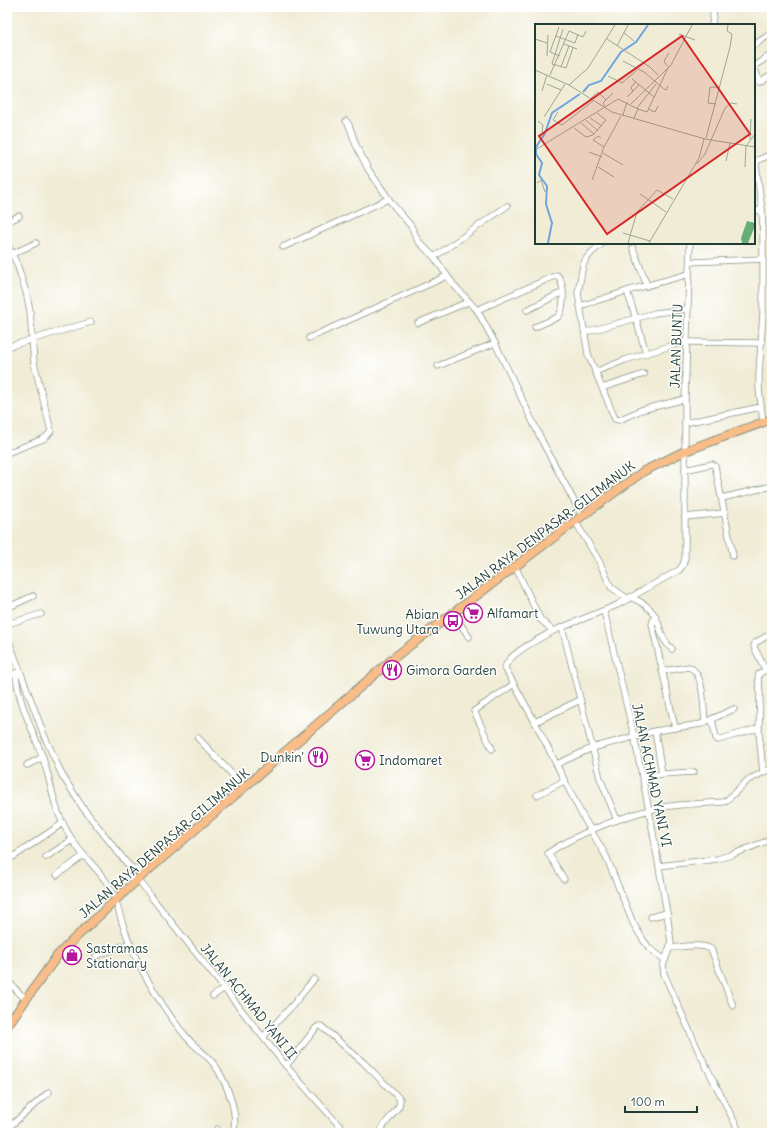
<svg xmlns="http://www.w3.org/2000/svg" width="779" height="1140" font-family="Delius,sans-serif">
	<rect width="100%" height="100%" fill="#fff"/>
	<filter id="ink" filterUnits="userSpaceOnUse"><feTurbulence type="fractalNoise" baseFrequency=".025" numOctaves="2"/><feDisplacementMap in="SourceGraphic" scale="8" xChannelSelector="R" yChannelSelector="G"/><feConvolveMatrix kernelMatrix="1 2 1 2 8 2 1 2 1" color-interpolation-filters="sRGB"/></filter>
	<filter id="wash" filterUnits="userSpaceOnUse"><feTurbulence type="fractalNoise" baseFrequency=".012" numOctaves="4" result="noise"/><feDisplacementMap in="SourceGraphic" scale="16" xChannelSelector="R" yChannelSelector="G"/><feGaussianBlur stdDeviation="0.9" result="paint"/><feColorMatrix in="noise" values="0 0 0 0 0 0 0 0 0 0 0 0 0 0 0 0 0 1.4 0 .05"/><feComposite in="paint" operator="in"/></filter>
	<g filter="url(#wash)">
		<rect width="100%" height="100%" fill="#f0ecd6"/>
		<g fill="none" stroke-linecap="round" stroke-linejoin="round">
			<polyline stroke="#6fa6dd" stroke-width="1.5" points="770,7 772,25"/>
		</g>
	</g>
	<g filter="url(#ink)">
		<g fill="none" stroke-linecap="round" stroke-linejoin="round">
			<g stroke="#889485" stroke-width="7">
				<g id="minor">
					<polyline points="712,25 714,7"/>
					<polyline points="754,45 772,33"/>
					<polyline points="754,65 759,82 772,74"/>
					<polyline points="754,66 772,54"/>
					<polyline points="346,121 349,125 356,145 368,169 393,205 411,226 418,241 434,257 453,284 477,310 495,343 542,441 582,516"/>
					<polyline points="754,211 762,210"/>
					<polyline points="7,222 19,216"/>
					<polyline points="603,243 592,252 586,259 583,265 578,293 588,354 615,419 619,420 641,410 685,399"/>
					<polyline points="7,244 17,264 26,292 30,311 34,363 51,431 47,436 43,439 7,453"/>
					<polyline points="283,247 388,199"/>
					<polyline points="633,248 647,286"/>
					<polyline points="12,254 36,243"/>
					<polyline points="434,257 507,206"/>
					<polyline points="690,262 763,259"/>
					<polyline points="627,291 636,319 646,353"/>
					<polyline points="580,306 627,291 689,274"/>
					<path d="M477 310 557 275C565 282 565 309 558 317L535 327"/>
					<polyline points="527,310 563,292"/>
					<polyline points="418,323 468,302"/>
					<polyline points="586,332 655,313 688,309"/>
					<polyline points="309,338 447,276"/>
					<polyline points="686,342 762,343"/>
					<polyline points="7,347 91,322"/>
					<polyline points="438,366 495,343"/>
					<polyline points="595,372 625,360 686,341"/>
					<polyline points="602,388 644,374"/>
					<polyline points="763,422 759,389 759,374 763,313 763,234 762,210 756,164 758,160 772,154"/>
					<polyline points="685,423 761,407"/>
					<polyline points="685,470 712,464 715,466 733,556"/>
					<polyline points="722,498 772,486"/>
					<polyline points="685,517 725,513"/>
					<polyline points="575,521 599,561 611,587 628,599"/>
					<polyline points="515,566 540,619 553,631 617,605 679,570 683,565 685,558 685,399 690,243"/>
					<path d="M630 597C640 601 650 606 655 616 661 627 661 640 672 649"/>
					<polyline points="7,608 33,596"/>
					<polyline points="604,611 634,736 649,810 667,913 671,943 663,966 664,974 699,1052 740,1133"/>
					<polyline points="453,613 469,637"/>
					<polyline points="655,616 652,624 675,728"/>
					<polyline points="7,624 41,614"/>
					<polyline points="562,627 600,778 617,820"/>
					<path d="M553 631C541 638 507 654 505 668L535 722 582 815 606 856 633 923 642 938 649 948 665 960"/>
					<polyline points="7,636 44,735 62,775 83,808 129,866 145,874"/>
					<path d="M662 671 689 667C705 673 703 708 705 722"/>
					<path d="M16 673C17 700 33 730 42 756 48 772 51 789 56 806 59 817 65 828 71 838 82 857 102 871 112 891 117 902 119 914 123 925 131 950 143 974 157 996 167 1012 178 1028 191 1042 199 1050 213 1060 218 1070 228 1088 239 1112 233 1133"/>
					<polyline points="7,676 19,672"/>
					<polyline points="712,719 716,738 718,740 759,728"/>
					<polyline points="535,722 580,700"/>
					<polyline points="655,731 662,774"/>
					<polyline points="198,738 245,788"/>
					<polyline points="492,749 474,711 514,684"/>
					<polyline points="557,764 592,748 655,731 701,724 734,709"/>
					<polyline points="27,765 43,757"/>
					<polyline points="763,772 759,732 760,693 758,677 759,674 764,671 765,669 754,647 755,643 772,633"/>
					<polyline points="642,777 662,774 694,772"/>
					<polyline points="537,795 564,781"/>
					<polyline points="13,857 63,823"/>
					<polyline points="46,857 72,840"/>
					<polyline points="129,866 132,876 133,885"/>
					<polyline points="659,866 717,859 731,855 772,839"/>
					<polyline points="57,875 83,856"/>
					<polyline points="138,879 153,899 286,1066 346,1133"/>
					<path d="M564 879 548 853C578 833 629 813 664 807 683 803 703 804 723 802L728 799 748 780 772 768"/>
					<polyline points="651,917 667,913"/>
					<path d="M670 948C682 947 700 943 711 949L733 1006"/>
					<polyline points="96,956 130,943"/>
					<polyline points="7,980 20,994 27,998"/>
					<polyline points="213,996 224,988"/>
					<polyline points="263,1037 292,1006 314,979"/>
					<polyline points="286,1066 316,1028 319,1026 321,1026 363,1062 400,1099 399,1106 378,1133"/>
					<polyline points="7,1129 49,1092"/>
					<polyline points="217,1129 217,1133"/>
				</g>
			</g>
			<g stroke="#889485" stroke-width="10">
				<polyline id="highway" points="7,1026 57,956 73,940 138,879 396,656 582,516 644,471 685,451 772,419"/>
			</g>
			<use href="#minor" stroke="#fff" stroke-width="5.5"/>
			<use href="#highway" stroke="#f8bd89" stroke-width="8"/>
		</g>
	</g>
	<defs>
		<g id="supermarket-ring" transform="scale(1)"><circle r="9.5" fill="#fff" stroke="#b5179e" stroke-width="1.5"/><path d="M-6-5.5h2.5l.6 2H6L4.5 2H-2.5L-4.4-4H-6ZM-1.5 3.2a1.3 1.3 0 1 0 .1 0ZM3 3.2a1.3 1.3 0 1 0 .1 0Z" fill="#b5179e"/></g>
		<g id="bus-ring" transform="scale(1)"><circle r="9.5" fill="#fff" stroke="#b5179e" stroke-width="1.5"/><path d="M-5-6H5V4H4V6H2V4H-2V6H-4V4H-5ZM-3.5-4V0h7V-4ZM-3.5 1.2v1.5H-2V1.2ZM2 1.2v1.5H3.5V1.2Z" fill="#b5179e"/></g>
		<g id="restaurant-ring" transform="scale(1)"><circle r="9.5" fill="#fff" stroke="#b5179e" stroke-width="1.5"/><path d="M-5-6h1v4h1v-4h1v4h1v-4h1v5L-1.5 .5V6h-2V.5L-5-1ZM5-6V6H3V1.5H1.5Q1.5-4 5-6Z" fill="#b5179e"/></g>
		<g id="shop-ring" transform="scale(1)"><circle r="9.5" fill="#fff" stroke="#b5179e" stroke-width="1.5"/><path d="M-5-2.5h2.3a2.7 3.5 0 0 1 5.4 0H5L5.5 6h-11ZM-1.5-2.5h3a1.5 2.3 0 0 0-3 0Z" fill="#b5179e"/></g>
	</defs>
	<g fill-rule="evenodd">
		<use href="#supermarket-ring" x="473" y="613"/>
		<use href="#bus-ring" x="453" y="621"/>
		<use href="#restaurant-ring" x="392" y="670"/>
		<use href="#restaurant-ring" x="318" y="757"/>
		<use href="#supermarket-ring" x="365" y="760"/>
		<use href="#shop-ring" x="72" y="955"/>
	</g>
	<g text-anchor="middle" stroke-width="3" stroke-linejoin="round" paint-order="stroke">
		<g font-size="13" fill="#1f3d34" stroke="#fff">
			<text transform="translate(676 346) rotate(-88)" y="5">JALAN BUNTU</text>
			<text transform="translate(545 530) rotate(-37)" y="5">JALAN RAYA DENPASAR-GILIMANUK</text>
			<text transform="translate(652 775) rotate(78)" y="5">JALAN ACHMAD YANI VI</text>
			<text transform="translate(164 843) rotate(-41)" y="5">JALAN RAYA DENPASAR-GILIMANUK</text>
			<text transform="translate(249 1001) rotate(51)" y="5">JALAN ACHMAD YANI II</text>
		</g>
		<g font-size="13" fill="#1f3d34" stroke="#fff" text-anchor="start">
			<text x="487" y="618">Alfamart</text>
			<text x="439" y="619" text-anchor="end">Abian<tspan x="439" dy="15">Tuwung Utara</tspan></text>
			<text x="406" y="675">Gimora Garden</text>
			<text x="304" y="762" text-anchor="end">Dunkin'</text>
			<text x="379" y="765">Indomaret</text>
			<text x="86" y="953">Sastramas<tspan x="86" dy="15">Stationary</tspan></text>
		</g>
	</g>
	<g transform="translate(535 24)">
		<rect width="220" height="220" fill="#f0ecd6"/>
		<path d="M212 197 220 199V202L213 219H207L206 214Z" fill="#66ae75"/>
		<path fill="none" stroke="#6fa6dd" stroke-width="2" d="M48 68 54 61 66 57 86 28 101 18 113 1M13 219 17 199 11 180 12 162 4 151 7 139 1 130V123L10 109 17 89 45 70"/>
		<path fill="none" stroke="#9ca695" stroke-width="1" d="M24 3 15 28 25 32M28 5 17 40 31 44 38 24M89 9 99 17M144 10 160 16M21 12 40 19 43 10M0 15 12 19M72 15 115 43 123 51M29 20 42 25M82 22 93 1M12 32 13 11M88 37 109 48 129 65 131 66 133 62M132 42 129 37 134 29M26 43 34 22M0 46 34 61 77 88 170 115 220 123M15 51 34 7 48 13 51 7M73 52 87 59 102 46M97 55 119 73M12 60 26 66M34 61 53 44 80 1M7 67 12 51M98 68 96 63 101 58M92 73 104 61M56 74 63 68 71 76M96 80 136 41 157 1M181 80 173 79 175 63H185M70 82 68 79 78 69M102 84 121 60M103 85 112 88 134 42M113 85 120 88 123 82M23 88 18 96 27 101 58 77M88 91 92 78M9 93 30 60M55 94 67 102M51 96 63 107M3 97 8 101 7 108M46 99 59 110M39 104 51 113 58 111 71 96 62 89M66 114 63 112 58 116 69 123M171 114 195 23 197 10 192 7 193 1M215 115 216 95M212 121 220 110M0 126 83 75 103 85 99 94M54 128 67 133M68 129 88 141M191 137 195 119M162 140 170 130 190 84 196 79 202 80M63 143 79 153M210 143 211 122M57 156 69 123 86 92M2 159 6 156 10 168M105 170 131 188M88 209 115 217M93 219 102 188 122 166 138 175M114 219 164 134 169 115"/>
		<path fill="#d62828" fill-opacity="0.15" stroke="#d62828" stroke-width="2" d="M147 12 215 110 72 210 4 112Z"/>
		<rect width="220" height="220" fill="none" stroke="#1f3d34" stroke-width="2"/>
	</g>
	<rect width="779" height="1140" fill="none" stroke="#fff" stroke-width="24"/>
	<path d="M625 1106v6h72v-6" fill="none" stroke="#1f3d34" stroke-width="2"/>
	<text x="631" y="1106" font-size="12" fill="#1f3d34" stroke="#ffffff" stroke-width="3" paint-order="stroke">100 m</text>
</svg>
